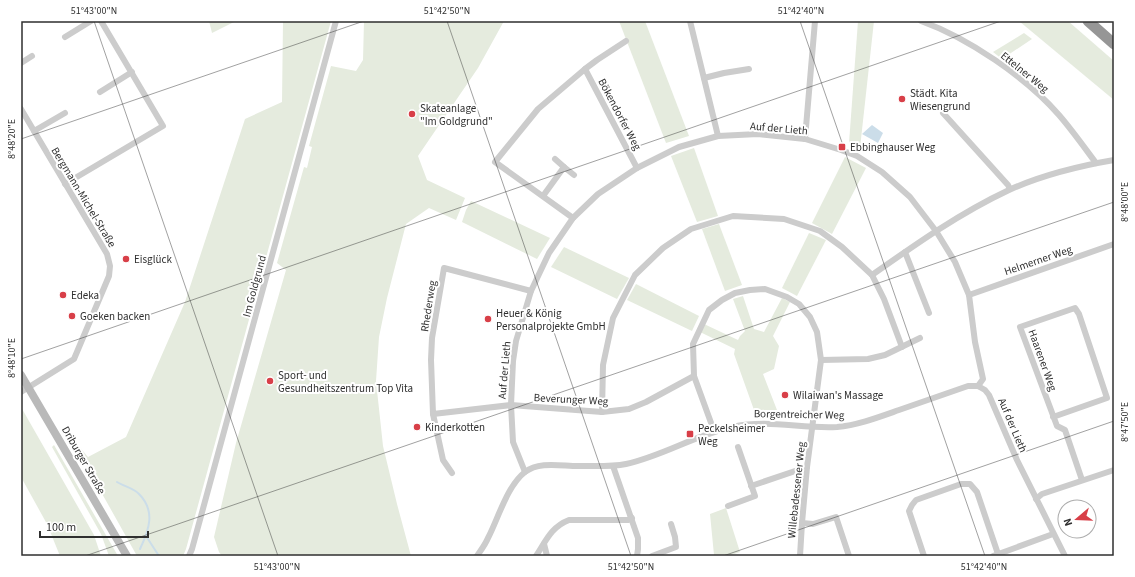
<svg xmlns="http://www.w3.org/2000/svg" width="1135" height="577" font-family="'Source Sans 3',sans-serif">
	<rect width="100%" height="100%" fill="#fff"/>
	<g fill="#e5ebde">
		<polygon points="209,21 236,21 212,33"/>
		<polygon points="283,21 331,21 186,549 183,556 137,556 68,433 88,457 126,437 185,302 245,119 282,102"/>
		<polygon points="364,21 504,21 478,68 418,156 427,180 465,198 456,220 429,208 406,224 387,298 379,337 376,381 383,446 397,504 411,556 222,556 219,552 214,537 236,443 286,270 277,263 304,167 307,168 312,147 309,146 331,66 356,71 363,60"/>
		<polygon points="619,21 645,21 689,136 666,143"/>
		<polygon points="858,21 874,21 860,148 849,143"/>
		<polygon points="1019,21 1068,21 1114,61 1114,100"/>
		<polygon points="1024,33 1032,39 1002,59 993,52"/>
		<polygon points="694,148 718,216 697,222 671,156"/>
		<polygon points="845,157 866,168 832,234 812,223"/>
		<polygon points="471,201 550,238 537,259 462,222 466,210"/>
		<polygon points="719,224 742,285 725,291 702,229"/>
		<polygon points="809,233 826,240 797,296 782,288"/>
		<polygon points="564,247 629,278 617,299 551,267"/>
		<polygon points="636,284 699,316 692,331 627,300"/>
		<polygon points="743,296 754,329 764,332 782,298 790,302 773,336 779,346 774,369 763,374 777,410 754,410 734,354 735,349 700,332 704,324 738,340 740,336 745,331 733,299"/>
		<polygon points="21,407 94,535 101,556 60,556 47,524 21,477"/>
		<polygon points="54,445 118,556 109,556 101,534 52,447"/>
		<path d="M726 508 740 552C732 555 722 559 714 555L710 514Z"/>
	</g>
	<polygon fill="#cbdde9" points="872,125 883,133 878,143 862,134"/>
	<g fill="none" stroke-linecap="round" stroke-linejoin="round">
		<g stroke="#cbdde9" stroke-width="2">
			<path d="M117 482C123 486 134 488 139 494 156 511 149 530 140 549"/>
			<polyline points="146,536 159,556"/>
		</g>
		<g stroke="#ccc" stroke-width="6">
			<polyline points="690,21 718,136"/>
			<path d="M921 21C968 38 1026 77 1059 115 1072 130 1084 147 1096 163"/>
			<polyline points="65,37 91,21"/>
			<polyline points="21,63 32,56"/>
			<polyline points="585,69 597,60 626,41"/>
			<polyline points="704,78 724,73 749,69"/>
			<polyline points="100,92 132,72"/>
			<polyline points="21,109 107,254 110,266 109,276 74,359 21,392"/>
			<polyline points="943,113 1008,185 1010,189"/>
			<polyline points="34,131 65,113"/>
			<polyline points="805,139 815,21"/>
			<polyline points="555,159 564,167"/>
			<polyline points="65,184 163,126 101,21"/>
			<polyline points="543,196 564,167 574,175"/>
			<polyline points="573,218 495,162 538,109 585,69 637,168"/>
			<polyline points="905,252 929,313"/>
			<path d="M872 275C916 244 960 213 1009 190 1042 175 1079 166 1114 160"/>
			<polyline points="531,291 444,268 432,338 431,360 433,414 511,405 602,412 629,409 646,402 694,376"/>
			<polyline points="969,295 1114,244"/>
			<polyline points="821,360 868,359 885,355 920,338"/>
			<polyline points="978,386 985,390 989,395 1017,460 1065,556"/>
			<polyline points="602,412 603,365 613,318 635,275 663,248 691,229 733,216 784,219 820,231 842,247 872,275 884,299 902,347"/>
			<polyline points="433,414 443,460 452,473"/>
			<polyline points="1053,417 1107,398 1079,314 1075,308 1020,327 1057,426 1065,430 1082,480"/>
			<polyline points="714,431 694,376 693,344 709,310 722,300 735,293 750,290 765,289 787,297 799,304 810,317 817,332 821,360 807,467 802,523 800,556"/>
			<polyline points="613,466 638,538 638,549 637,556"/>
			<polyline points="525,472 513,442 511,405 513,361 516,341 531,291 549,253 573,218 598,194 637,168 679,147 718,136 758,134 805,139 841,150 857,156 882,172 910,197 936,231 955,262 969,295 975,342 983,379 978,386"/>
			<polyline points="751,486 807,467"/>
			<polyline points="1036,499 1042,494 1114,470"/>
			<polyline points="728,506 755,496 738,447"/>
			<polyline points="802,523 813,524 836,517 849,556"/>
			<polyline points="544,544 547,556"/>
			<polyline points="189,556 192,549 336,21"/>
			<path d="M477 556C481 550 485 545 488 538 498 519 507 486 525 472 539 461 561 466 578 466 594 466 611 467 626 464 663 456 695 435 732 427 769 419 801 429 837 427 858 425 879 417 899 410 922 402 945 394 968 386H978"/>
			<path d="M536 556C546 541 551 527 569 520H628L632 518"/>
			<polyline points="652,556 676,547 675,537 671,524"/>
			<polyline points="924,556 909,511 912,505 916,500 961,484 970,484 977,492 998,554"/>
			<polyline points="993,556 1053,534"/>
		</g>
		<polyline stroke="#b9b9b9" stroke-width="8" points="21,375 127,556"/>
		<polyline stroke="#969696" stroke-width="11" points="1088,21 1114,44"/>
	</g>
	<path fill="none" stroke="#2f2f2f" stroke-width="1" stroke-opacity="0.45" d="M94 21 278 556M447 21 631 556M800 21 985 556M21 139 364 21M21 359 1001 21M85 556 1114 202M723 556 1114 421"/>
	<g fill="#d83f48" stroke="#fff" stroke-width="1.5">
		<circle cx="902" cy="99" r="4"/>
		<circle cx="412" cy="114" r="4"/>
		<rect x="838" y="143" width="8" height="8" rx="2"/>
		<circle cx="126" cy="259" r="4"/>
		<circle cx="63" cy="295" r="4"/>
		<circle cx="72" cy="316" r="4"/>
		<circle cx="488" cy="319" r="4"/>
		<circle cx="270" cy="381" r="4"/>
		<circle cx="785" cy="395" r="4"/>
		<circle cx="417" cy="427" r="4"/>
		<rect x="686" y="430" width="8" height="8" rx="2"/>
	</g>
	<g text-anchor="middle" stroke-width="4" stroke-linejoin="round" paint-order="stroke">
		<g font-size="11" fill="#2f2f2f" stroke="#fff">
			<text transform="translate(1025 72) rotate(39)" y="4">Ettelner Weg</text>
			<text transform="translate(620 114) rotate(62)" y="4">Bökendorfer Weg</text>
			<text transform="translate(779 128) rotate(5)" y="4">Auf der Lieth</text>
			<text transform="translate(84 197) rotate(59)" y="4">Bergmann-Michel-Straße</text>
			<text transform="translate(1038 260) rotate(-19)" y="4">Helmerner Weg</text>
			<text transform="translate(254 286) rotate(-75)" y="4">Im Goldgrund</text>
			<text transform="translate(428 306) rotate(-81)" y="4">Rhederweg</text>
			<text transform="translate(1043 360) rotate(70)" y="4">Haarener Weg</text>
			<text transform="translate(504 370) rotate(-85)" y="4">Auf der Lieth</text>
			<text transform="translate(571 399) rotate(3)" y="4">Beverunger Weg</text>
			<text transform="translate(799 414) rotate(1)" y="4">Borgentreicher Weg</text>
			<text transform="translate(1013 425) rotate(67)" y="4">Auf der Lieth</text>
			<text transform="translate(84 460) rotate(60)" y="4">Driburger Straße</text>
			<text transform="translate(796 490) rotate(-84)" y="4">Willebadessener Weg</text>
		</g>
		<g font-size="11" fill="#2f2f2f" stroke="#fff" text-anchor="start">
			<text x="910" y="97">Städt. Kita<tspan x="910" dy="13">Wiesengrund</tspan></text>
			<text x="420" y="112">Skateanlage<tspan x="420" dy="13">"Im Goldgrund"</tspan></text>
			<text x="850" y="151">Ebbinghauser Weg</text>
			<text x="134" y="263">Eisglück</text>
			<text x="71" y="299">Edeka</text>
			<text x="496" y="317">Heuer &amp; König<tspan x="496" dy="13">Personalprojekte GmbH</tspan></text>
			<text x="80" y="320">Goeken backen</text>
			<text x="278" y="379">Sport- und<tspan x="278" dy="13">Gesundheitszentrum Top Vita</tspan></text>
			<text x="793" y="399">Wilaiwan's Massage</text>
			<text x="425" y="431">Kinderkotten</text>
			<text x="698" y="432">Peckelsheimer<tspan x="698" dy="13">Weg</tspan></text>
		</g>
	</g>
	<rect width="1135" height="577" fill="none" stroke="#ffffff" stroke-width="44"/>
	<g transform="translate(1077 519) rotate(251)"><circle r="19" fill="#ffffff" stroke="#acacac"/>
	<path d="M0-3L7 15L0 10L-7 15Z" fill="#d83f48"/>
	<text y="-6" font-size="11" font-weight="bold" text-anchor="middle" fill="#2f2f2f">N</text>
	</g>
	<path d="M40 531v6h108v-6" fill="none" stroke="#2f2f2f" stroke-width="2"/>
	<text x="46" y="531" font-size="12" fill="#2f2f2f" stroke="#ffffff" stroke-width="3" paint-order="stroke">100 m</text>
	<rect x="22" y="22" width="1091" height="533" fill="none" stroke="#2f2f2f" stroke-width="1.5"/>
	<g font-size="10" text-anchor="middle" fill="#2f2f2f">
		<text x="94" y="14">51°43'00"N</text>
		<text x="447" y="14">51°42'50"N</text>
		<text x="801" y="14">51°42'40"N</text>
		<text transform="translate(11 139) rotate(-90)" y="4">8°48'20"E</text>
		<text transform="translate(1124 202) rotate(-90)" y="4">8°48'00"E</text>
		<text transform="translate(11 358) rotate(-90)" y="4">8°48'10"E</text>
		<text transform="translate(1124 422) rotate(-90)" y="4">8°47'50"E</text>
		<text x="277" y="570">51°43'00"N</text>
		<text x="631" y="570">51°42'50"N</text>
		<text x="984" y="570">51°42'40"N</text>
	</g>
</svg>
